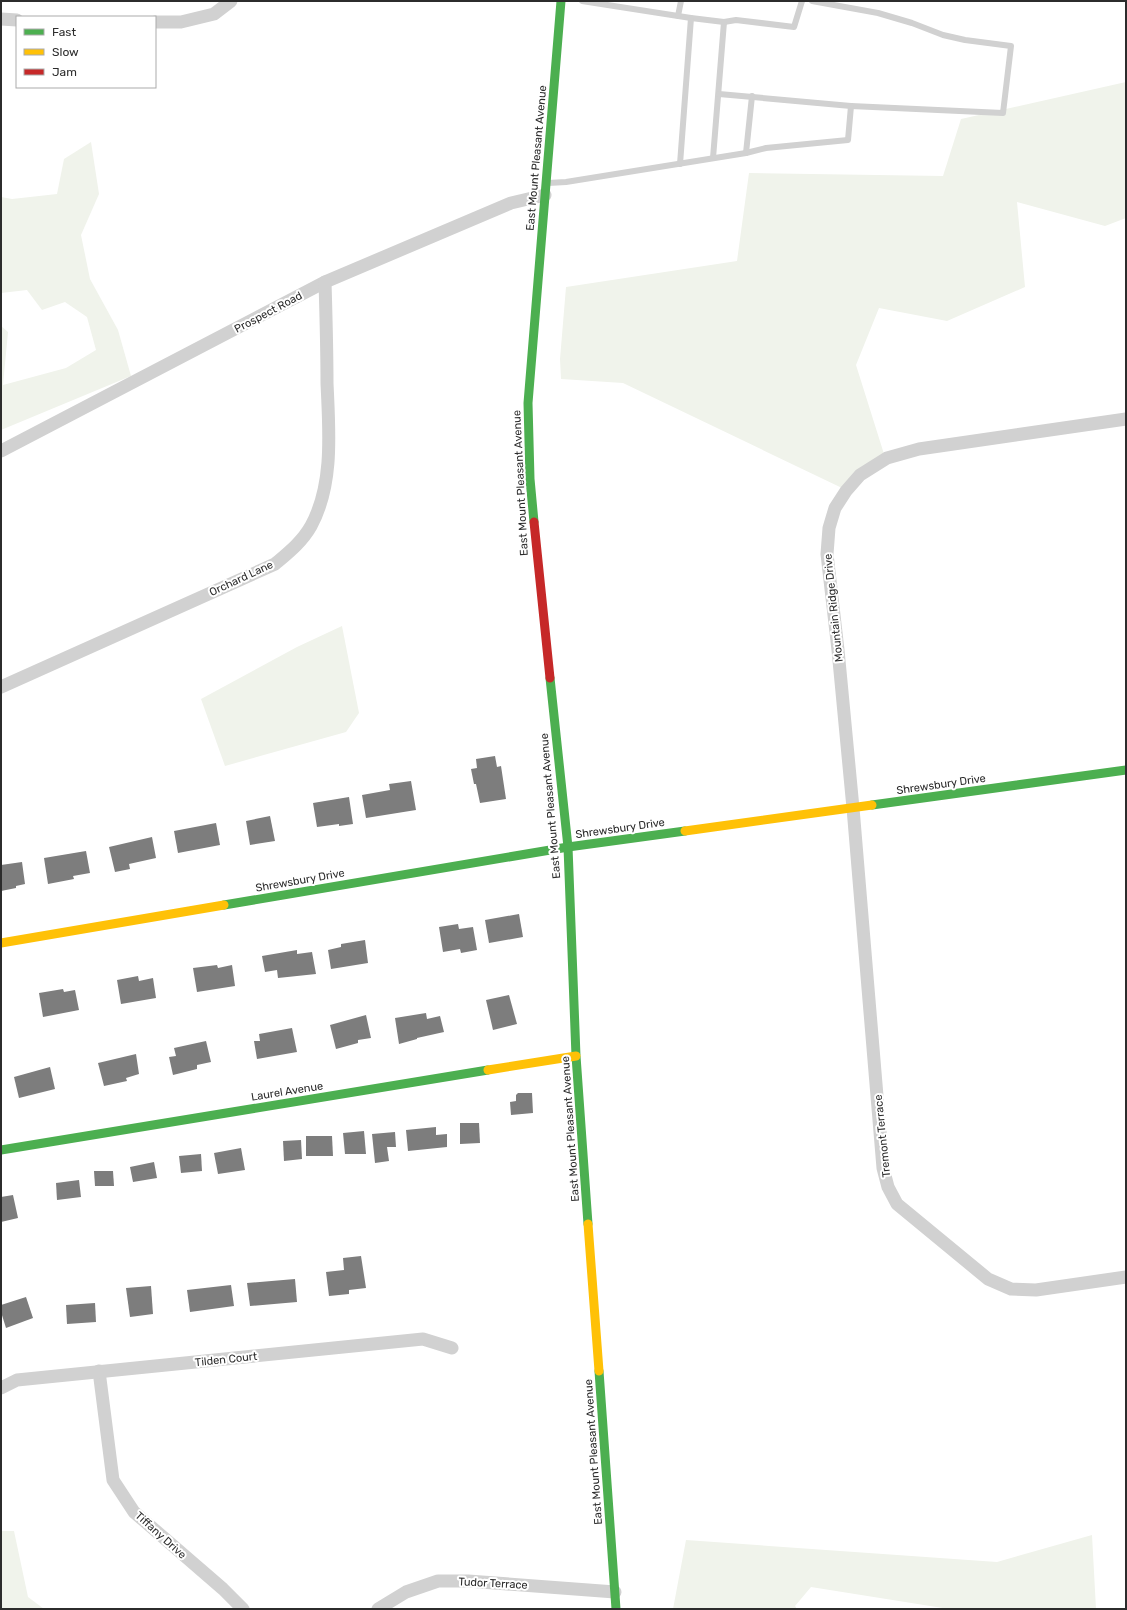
<svg xmlns="http://www.w3.org/2000/svg" width="1127" height="1610" font-family="Rubik,sans-serif">
	<rect width="100%" height="100%" fill="#fff"/>
	<g fill="#f0f3eb">
		<polygon points="1126,82 1126,218 1105,226 1017,202 1025,287 947,321 879,308 856,365 884,454 842,488 623,383 561,379 560,359 566,287 737,261 749,173 943,176 961,119"/>
		<polygon points="91,142 99,194 81,235 90,279 118,330 131,376 1,430 1,326 8,332 3,385 66,368 96,350 87,317 65,302 42,310 27,290 1,293 1,197 12,199 57,194 64,159"/>
		<polygon points="342,626 359,713 346,732 225,766 201,699 297,647"/>
		<polygon points="1,1531 14,1531 28,1597 44,1609 1,1609"/>
		<polygon points="1092,1535 1096,1609 949,1609 811,1587 795,1606 797,1609 673,1609 686,1540 997,1562"/>
	</g>
	<g fill="#7d7d7d">
		<polygon points="495,756 497,767 501,766 506,799 480,803 476,784 474,784 471,769 477,768 476,759"/>
		<polygon points="411,781 416,810 366,818 362,795 390,790 389,784"/>
		<polygon points="349,797 353,824 339,826 339,824 317,827 313,803"/>
		<polygon points="270,816 275,841 250,845 246,821"/>
		<polygon points="216,823 220,845 178,853 174,831"/>
		<polygon points="152,837 156,858 129,864 130,869 115,872 109,847"/>
		<polygon points="86,851 90,873 73,876 74,879 48,884 44,858"/>
		<polygon points="22,862 25,884 16,886 16,888 1,891 1,865"/>
		<polygon points="519,914 523,937 489,943 485,920"/>
		<polygon points="458,924 459,929 473,927 477,950 461,953 460,949 443,952 439,927"/>
		<polygon points="365,940 368,963 331,969 328,950 341,947 341,944"/>
		<polygon points="297,950 297,954 312,952 316,974 278,978 277,970 265,972 262,956"/>
		<polygon points="217,965 218,968 232,965 235,986 197,992 193,968"/>
		<polygon points="138,976 139,981 153,978 156,998 121,1004 117,980"/>
		<polygon points="63,989 64,992 75,990 79,1010 43,1017 39,993"/>
		<polygon points="509,995 517,1024 493,1030 486,1000"/>
		<polygon points="426,1013 427,1019 440,1016 444,1032 417,1038 417,1039 399,1044 395,1018"/>
		<polygon points="366,1015 371,1038 358,1040 358,1043 336,1049 330,1025"/>
		<polygon points="292,1028 297,1052 257,1059 254,1041 260,1041 259,1034"/>
		<polygon points="206,1041 211,1062 197,1065 197,1069 173,1075 169,1057 176,1056 174,1048"/>
		<polygon points="136,1054 139,1074 126,1078 127,1081 104,1086 98,1063"/>
		<polygon points="50,1067 55,1089 19,1098 14,1077"/>
		<polygon points="518,1093 532,1093 533,1113 511,1115 510,1102 516,1101 516,1095"/>
		<polygon points="460,1123 479,1123 480,1143 460,1144"/>
		<polygon points="436,1127 436,1135 447,1134 447,1147 408,1151 406,1130"/>
		<polygon points="364,1131 366,1154 345,1154 343,1133"/>
		<polygon points="395,1132 396,1147 387,1147 389,1161 375,1163 372,1134"/>
		<polygon points="306,1136 332,1136 333,1156 306,1156"/>
		<polygon points="301,1140 302,1159 284,1161 283,1141"/>
		<polygon points="241,1148 245,1170 218,1174 214,1153"/>
		<polygon points="201,1154 202,1171 181,1173 179,1156"/>
		<polygon points="154,1162 157,1178 133,1182 130,1167"/>
		<polygon points="94,1171 113,1171 114,1186 95,1186"/>
		<polygon points="79,1180 81,1197 57,1200 56,1183"/>
		<polygon points="13,1195 18,1218 1,1222 1,1197"/>
		<polygon points="361,1256 366,1288 349,1290 349,1294 329,1296 326,1272 344,1270 343,1258"/>
		<polygon points="295,1279 297,1302 250,1306 247,1283"/>
		<polygon points="231,1285 234,1306 190,1312 187,1290"/>
		<polygon points="151,1286 153,1314 130,1317 126,1288"/>
		<polygon points="26,1297 33,1318 6,1328 1,1312 1,1305"/>
		<polygon points="95,1303 96,1322 67,1324 66,1305"/>
	</g>
	<g fill="none" stroke-linecap="round" stroke-linejoin="round">
		<g stroke="#d1d1d1" stroke-width="6">
			<polyline points="582,1 691,18 724,22 736,20 794,27 802,1"/>
			<polyline points="812,1 878,13 912,23 943,35 965,40 1011,46 1003,113 851,106"/>
			<polyline points="678,16 681,1"/>
			<polyline points="746,153 752,96"/>
			<polyline points="713,158 724,22"/>
			<polyline points="680,164 691,18"/>
			<polyline points="548,183 566,182 746,153 766,148 848,140 851,106 719,94"/>
		</g>
		<g stroke="#d1d1d1" stroke-width="13">
			<polyline points="1,19 17,20"/>
			<polyline points="155,22 181,22 214,14 231,1"/>
			<polyline points="1126,419 919,449 887,458 860,475 846,491 835,508 829,528 827,554 838,650 853,808 883,1168 888,1187 897,1204 988,1279 1011,1289 1036,1290 1126,1277"/>
			<polyline points="1,451 325,282 511,203 545,195"/>
			<path d="M1 687 275 564C288 553 302 542 311 526 334 484 329 430 327 383 327 349 326 315 325 282"/>
			<polyline points="99,1371 113,1480 134,1512 223,1589 243,1609"/>
			<polyline points="1,1388 17,1380 423,1339 452,1348"/>
			<polyline points="378,1609 406,1592 438,1581 468,1581 615,1592"/>
		</g>
		<g stroke="#4caf50" stroke-width="9">
			<polyline points="534,522 530,479 528,403 561,1"/>
			<polyline points="550,678 568,847 576,1056 588,1224"/>
			<polyline points="872,805 1126,770"/>
			<polyline points="224,905 568,847 685,831"/>
			<polyline points="1,1150 488,1070"/>
			<polyline points="599,1371 616,1609"/>
		</g>
		<g stroke="#ffc107" stroke-width="9">
			<polyline points="685,831 872,805"/>
			<polyline points="1,943 224,905"/>
			<polyline points="488,1070 576,1056"/>
			<polyline points="588,1224 599,1371"/>
		</g>
		<polyline stroke="#c62828" stroke-width="9" points="534,522 550,678"/>
	</g>
	<g text-anchor="middle" stroke-width="4" stroke-linejoin="round" paint-order="stroke">
		<g font-size="11" fill="#2c2c2c" stroke="#fff">
			<text transform="translate(536 158) rotate(-85)" y="4">East Mount Pleasant Avenue</text>
			<text transform="translate(268 312) rotate(-28)" y="4">Prospect Road</text>
			<text transform="translate(520 483) rotate(-93)" y="4">East Mount Pleasant Avenue</text>
			<text transform="translate(241 578) rotate(-25)" y="4">Orchard Lane</text>
			<text transform="translate(833 608) rotate(-96)" y="4">Mountain Ridge Drive</text>
			<text transform="translate(941 784) rotate(-8)" y="4">Shrewsbury Drive</text>
			<text transform="translate(550 806) rotate(-95)" y="4">East Mount Pleasant Avenue</text>
			<text transform="translate(620 828) rotate(-8)" y="4">Shrewsbury Drive</text>
			<text transform="translate(300 880) rotate(-10)" y="4">Shrewsbury Drive</text>
			<text transform="translate(287 1091) rotate(-9)" y="4">Laurel Avenue</text>
			<text transform="translate(570 1129) rotate(-94)" y="4">East Mount Pleasant Avenue</text>
			<text transform="translate(882 1136) rotate(-96)" y="4">Tremont Terrace</text>
			<text transform="translate(226 1359) rotate(-6)" y="4">Tilden Court</text>
			<text transform="translate(593 1452) rotate(-94)" y="4">East Mount Pleasant Avenue</text>
			<text transform="translate(161 1535) rotate(42)" y="4">Tiffany Drive</text>
			<text transform="translate(493 1583) rotate(3)" y="4">Tudor Terrace</text>
		</g>
	</g>
	<rect width="1127" height="1610" fill="none" stroke="#2c2c2c" stroke-width="4"/>
	<rect x="16" y="16" width="140" height="72" fill="#ffffff" stroke="#ababab"/>
	<rect x="24" y="29" width="20" height="6" fill="#4caf50" stroke="#ababab"/>
	<text x="52" y="36" font-size="12" fill="#2c2c2c">Fast</text>
	<rect x="24" y="49" width="20" height="6" fill="#ffc107" stroke="#ababab"/>
	<text x="52" y="56" font-size="12" fill="#2c2c2c">Slow</text>
	<rect x="24" y="69" width="20" height="6" fill="#c62828" stroke="#ababab"/>
	<text x="52" y="76" font-size="12" fill="#2c2c2c">Jam</text>
</svg>
